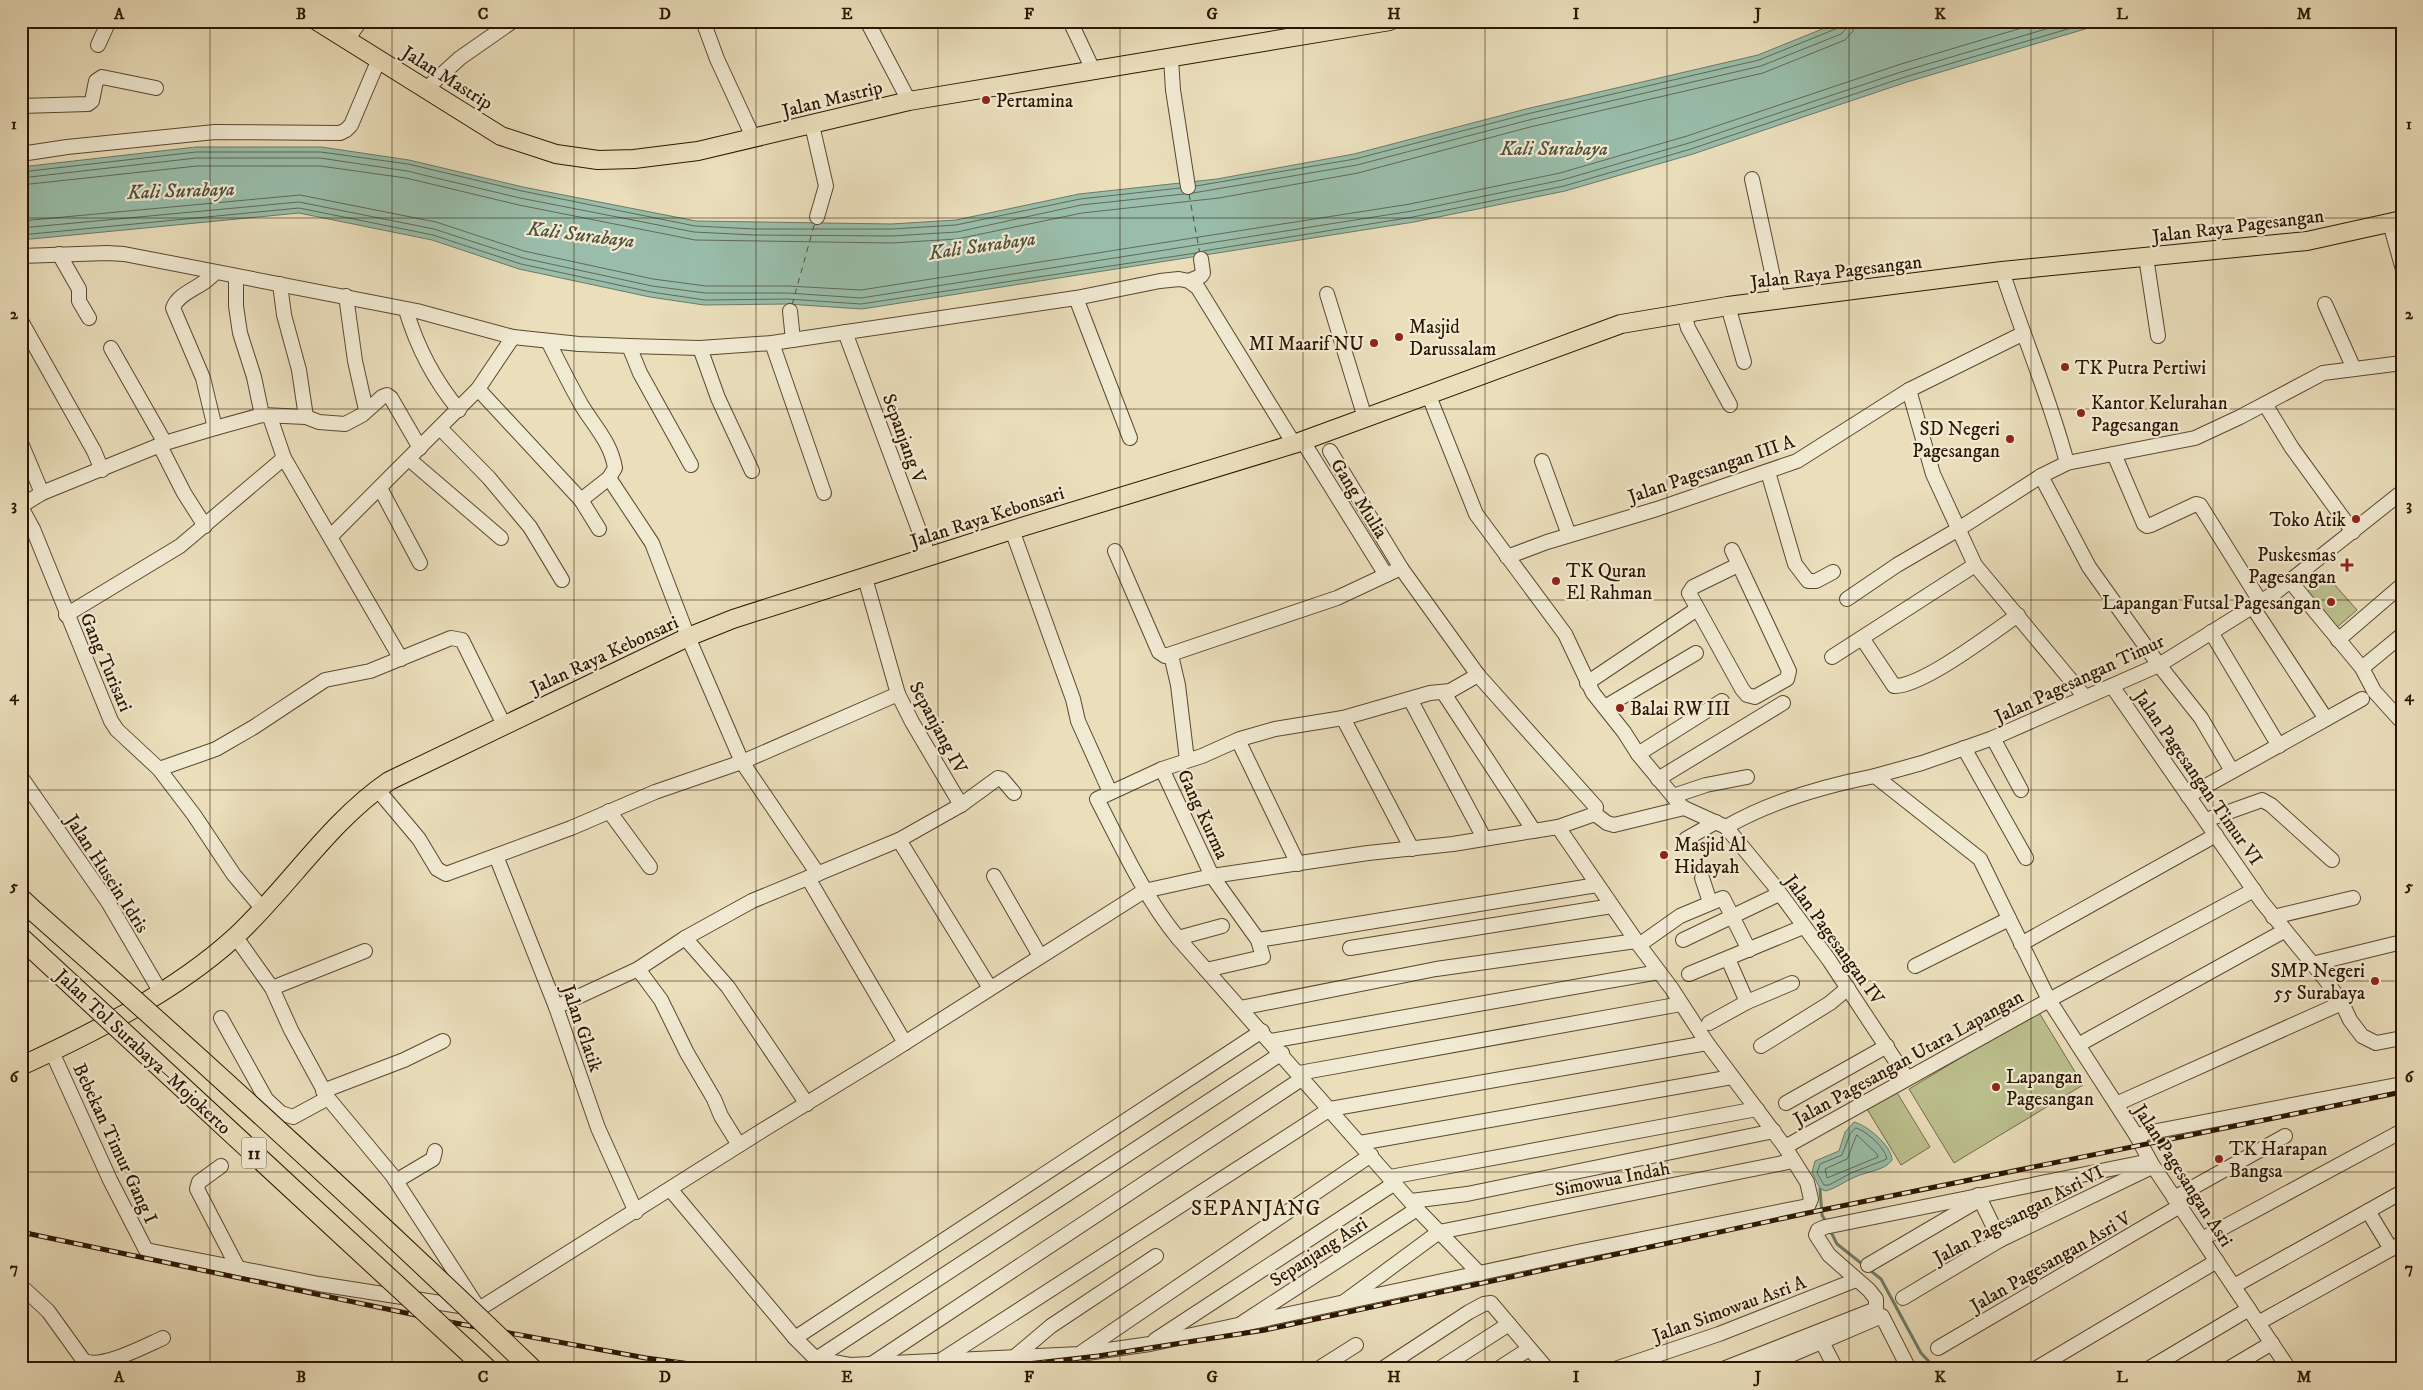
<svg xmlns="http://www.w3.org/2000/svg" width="2423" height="1390" font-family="'IM FELL DW Pica',serif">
	<rect width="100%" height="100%" fill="#eadebb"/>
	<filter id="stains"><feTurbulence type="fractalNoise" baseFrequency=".004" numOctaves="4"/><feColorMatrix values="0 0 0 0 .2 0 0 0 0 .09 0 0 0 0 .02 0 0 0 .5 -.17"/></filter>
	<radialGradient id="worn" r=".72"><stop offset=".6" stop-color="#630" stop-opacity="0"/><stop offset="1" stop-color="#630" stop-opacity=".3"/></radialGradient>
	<g fill="#bbc08d" stroke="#746a46">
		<polygon points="2326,575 2357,610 2335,629 2305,594"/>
		<polygon points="2038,1011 2083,1085 1954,1163 1909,1089"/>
		<polygon points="1896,1091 1930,1147 1901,1165 1867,1109"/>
	</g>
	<g fill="#99bdaa" stroke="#6d7a66">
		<polygon points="1842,21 2112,21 1907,82 1693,154 1565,191 1414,222 862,309 787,304 704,305 650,297 519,269 432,240 299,213 21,240 21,167 196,147 321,147 409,160 523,187 696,221 891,224 956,220 1079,194 1217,179 1354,154 1526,109 1758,55"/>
		<path d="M1854 1122C1867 1125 1892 1146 1892 1160 1884 1171 1868 1171 1855 1177 1845 1181 1837 1188 1826 1191L1820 1189 1812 1172 1815 1161 1839 1151 1845 1132Z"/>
	</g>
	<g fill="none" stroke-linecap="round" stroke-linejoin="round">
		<g stroke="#626955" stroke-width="1">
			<polyline points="21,172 196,152 321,152 408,164 522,191 695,226 755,229 892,229 956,225 1080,199 1180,188"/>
			<polyline points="21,178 196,158 320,158 407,171 520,198 694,232 754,235 892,236 957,232 1081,205 1184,194"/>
			<polyline points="21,185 197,166 320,166 406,178 519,205 695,240 892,243 957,239 1082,213 1219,198 1358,173 1530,127 1763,73 1845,40 1853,31 1855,21"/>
			<polyline points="1196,186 1355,159 1527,114 1759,60 1838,28 1841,21"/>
			<polyline points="1193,193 1357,165 1529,120 1761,66 1841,34 1846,29 1848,21"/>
			<polyline points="21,221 300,195 436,222 524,251 653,279 706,286 788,286 861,290 1410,204 1560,173 1687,136 1901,64 2045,21"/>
			<polyline points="21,228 299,202 434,229 523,258 652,286 705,293 788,293 861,298 1412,211 1562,180 1689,143 1904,71 2073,21"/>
			<polyline points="21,235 299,208 433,235 521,264 651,292 705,300 787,299 861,304 1196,253"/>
			<polyline points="1203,251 1413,217 1564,186 1691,149 1905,77 2095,21"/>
			<path d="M1856 1128C1867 1131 1885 1148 1887 1159L1851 1173 1829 1185H1824L1817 1173 1820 1164 1842 1155 1850 1134Z"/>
			<polygon points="1857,1135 1877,1154 1878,1157 1827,1178 1825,1169 1847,1159"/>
		</g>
		<g stroke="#6d7a66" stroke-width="3">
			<polyline points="1820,1189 1822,1215 1826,1222"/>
			<polyline points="1830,1230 1837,1244 1881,1279 1921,1353 1936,1369"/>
		</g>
		<g stroke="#52503c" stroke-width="1" stroke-dasharray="6 5" stroke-linecap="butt">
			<polyline points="1189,194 1200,254"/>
			<polyline points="792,305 815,222"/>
		</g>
		<g stroke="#5c472f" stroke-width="16">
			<g id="minor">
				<polyline points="703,21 717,59 754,139"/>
				<polyline points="867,21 909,101"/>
				<polyline points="1070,21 1094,72"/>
				<polyline points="1291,21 1296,36"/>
				<polyline points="347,40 360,21"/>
				<polyline points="98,45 109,21"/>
				<polyline points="1171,58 1173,90 1188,187"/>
				<polyline points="427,88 460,58 513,21"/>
				<polyline points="21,106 88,104 92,101 96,81 102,77 156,88"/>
				<polyline points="812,125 826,186 817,217"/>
				<polyline points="21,154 67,147 215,132 340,133 346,130 351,125 379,59"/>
				<polyline points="1752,179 1778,300"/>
				<polyline points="2390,223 2402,266"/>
				<polyline points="59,254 79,289 79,301 89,318"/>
				<polyline points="21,256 107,253 124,254 417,311 513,337 579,344 629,346 700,348 772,343 1076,298 1160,281 1179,279 1189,281 1198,288 1294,444"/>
				<polyline points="2146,257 2158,336"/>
				<path d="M2002 271C2023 336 2050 398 2067 463"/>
				<path d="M215 272C205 287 179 291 173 308L203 378 215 428"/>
				<polyline points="236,277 236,306 240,333 254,377 262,415"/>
				<polyline points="1189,281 1201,276 1203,273 1201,259"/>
				<polyline points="280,284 284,315 299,370 306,417"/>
				<polyline points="1327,294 1365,418"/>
				<polyline points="346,296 355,361 366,410"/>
				<polyline points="1076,298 1130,438"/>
				<polyline points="2325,304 2354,369"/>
				<polyline points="1728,306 1744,362"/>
				<path d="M406 310C417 347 434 380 459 410"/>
				<polyline points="790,311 793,340"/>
				<polyline points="1684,313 1688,328 1730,405"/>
				<polyline points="21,321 94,451 102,470"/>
				<polyline points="845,332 929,557"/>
				<path d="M548 341C559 363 570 385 582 406 595 427 611 443 615 468L609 478 581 500"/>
				<polyline points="772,343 824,493"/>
				<polyline points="629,346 640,373 691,465"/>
				<polyline points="111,348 165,443"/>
				<polyline points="700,348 718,398 752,471"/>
				<polyline points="478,389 581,500 599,529"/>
				<polyline points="1909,390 1933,474 1975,565 2085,697"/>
				<path d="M1429 396 1476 514 1565 634 1593 693 1624 732 1638 754 1682 807 1726 827C1771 801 1824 786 1875 776L1980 859 2049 1000 2136 1135 2153 1166 2289 1369"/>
				<polyline points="2265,404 2292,448 2353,532"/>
				<polyline points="270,417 284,458 401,659"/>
				<polyline points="440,428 489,478 530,527 562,580"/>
				<polyline points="1302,440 1386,575"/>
				<polyline points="21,443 42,493"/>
				<polyline points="160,446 184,493 205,526"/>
				<polyline points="1330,451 1401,568 1478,675 1596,807 1595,814"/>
				<polyline points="2114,454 2144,524 2147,526 2151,525 2196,504 2200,505 2260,601"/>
				<polyline points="410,460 501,538"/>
				<polyline points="1542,461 1569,535"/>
				<polyline points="1768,472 1795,564 1808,581 1816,581 1833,572"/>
				<polyline points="2041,476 2089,567 2159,665 2201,718 2232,771"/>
				<polyline points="609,478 652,543 688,637 742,762 818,874"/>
				<polyline points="380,488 420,563"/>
				<polyline points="21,506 42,493 165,443 215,428 262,415 306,417 319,422 345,424 362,415 382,397 387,395 391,398 420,448"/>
				<polyline points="21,507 33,529 111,721 117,730 159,769 194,815 234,875 262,908"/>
				<polyline points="1012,530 1073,699 1078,721 1110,792"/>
				<polyline points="331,536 478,389 513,337"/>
				<polyline points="1732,550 1789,671 1787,679 1755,697 1747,695 1742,689 1689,593 1693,587 1738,565"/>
				<polyline points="1115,551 1159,652 1165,656 1337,598 1401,568"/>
				<polyline points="1507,557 1547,542 1657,509 1797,461 1909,390 2022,334"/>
				<polyline points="865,578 898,694 912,722 961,805"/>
				<polyline points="2290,581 2362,668 2374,691 2402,722"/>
				<polyline points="1847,599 1897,565 1957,530 2041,476 2067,463 2195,438 2240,417 2323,373 2402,363"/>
				<polyline points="2252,606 2326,719"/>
				<polyline points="66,615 180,546 284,458"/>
				<polyline points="2211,632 2279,746"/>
				<path d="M1862 638 1894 686C1922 687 1992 633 2018 615"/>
				<polyline points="2338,640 2402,585"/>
				<polyline points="1171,655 1178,685 1187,760"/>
				<polyline points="1832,657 1975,565"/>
				<polyline points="2362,668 2402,635"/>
				<path d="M1478 675 1450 691 1430 693 1343 718 1275 729 1240 739 1202 756 1162 769 1097 799C1122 847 1144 896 1178 938L1417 1209 1480 1274"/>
				<polyline points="1587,683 1697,609"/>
				<polyline points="2112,686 2262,902 2325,979 2342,1003 2350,1020 2362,1036 2376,1043 2402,1038"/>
				<polyline points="1443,692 1534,831"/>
				<polyline points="1410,699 1484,838"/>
				<polyline points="1605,707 1696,653"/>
				<polyline points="1343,718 1412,849"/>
				<polyline points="1993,738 2021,790"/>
				<polyline points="1238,740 1298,864"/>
				<polyline points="1964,748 2026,858"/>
				<polyline points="1638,754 1722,701"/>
				<polyline points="159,769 216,749 254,727 325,680 370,671 451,638 462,640 504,725"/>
				<polyline points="1162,769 1212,876 1258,940 1263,957 1206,970"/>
				<polyline points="1875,776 1922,763 1993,738 2159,665 2276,592 2402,492"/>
				<polyline points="21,777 108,902 160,991"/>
				<polyline points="1658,779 1783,703"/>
				<polyline points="377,789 419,839 437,869 446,874 571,828 655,792 742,762 898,694"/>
				<polyline points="1673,796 1706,785 1747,777"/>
				<polyline points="2188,796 2362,699"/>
				<polyline points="609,811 650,867"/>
				<polyline points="1595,814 1607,823 1614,825 1684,808"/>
				<polyline points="2206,820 2262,800 2271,805 2332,860"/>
				<polyline points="1726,827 1773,884 1829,960 1907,1078"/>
				<polyline points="1686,839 1716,822"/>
				<polyline points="899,840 990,988"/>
				<polyline points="496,856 556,1007 598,1128 636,1212"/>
				<polyline points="994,876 1040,956"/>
				<polyline points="808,878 905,1043"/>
				<polyline points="1702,878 1710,902"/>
				<polyline points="2273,917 2353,898"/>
				<polyline points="235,936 272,988 291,1030 328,1098 392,1175 479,1309"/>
				<polyline points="685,938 728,987 807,1104"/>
				<polyline points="1178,938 1222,926"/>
				<polyline points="1258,940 1597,885"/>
				<polyline points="1683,940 1779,894"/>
				<polyline points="2021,944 2216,835"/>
				<polyline points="1639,945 1680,916 1723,898 1749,950"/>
				<polyline points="1350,948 1612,906"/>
				<polyline points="2312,964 2402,942"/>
				<polyline points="1915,966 2009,919"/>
				<polyline points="638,969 661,1000 687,1053 714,1099 721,1116 739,1145"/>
				<polyline points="1689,974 1803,927"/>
				<polyline points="272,988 365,951"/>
				<polyline points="1747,1002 1792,983"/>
				<polyline points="556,1007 638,969 685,938 752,901 899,840 961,805 998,778 1002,779 1014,793"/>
				<polyline points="1240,1008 1436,969 1636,941"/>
				<polyline points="221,1018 266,1099 281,1113 293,1117 328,1098"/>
				<polyline points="1709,1023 1747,1002 1728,959"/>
				<polyline points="1270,1041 1659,972"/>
				<polyline points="2078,1045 2284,931"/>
				<polyline points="1761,1046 1830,1003 1848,988"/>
				<polyline points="52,1052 110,1180 146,1250 319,1284 479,1309 763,1130 889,1053 1144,891 1212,876 1368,853 1453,844 1558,827 1595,814"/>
				<polyline points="1299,1073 1681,1004"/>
				<polyline points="323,1091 404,1060 443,1041"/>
				<polyline points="1786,1103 1887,1046"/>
				<polyline points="2116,1104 2342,1003"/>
				<polyline points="2136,1135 2402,1084"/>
				<polyline points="1360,1143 1732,1077"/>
				<polyline points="1785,1147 2049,1000 2254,890"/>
				<polyline points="221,1166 199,1182 197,1189 238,1268"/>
				<polyline points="1390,1177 1757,1109"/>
				<polyline points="396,1181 433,1159 435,1151"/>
				<polyline points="670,1189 795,1338 816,1359 850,1365 1080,1354 1150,1344 1582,1251 1808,1206 1811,1199 1807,1182 1785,1147 1707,1043 1672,989 1639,945 1558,827"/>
				<polyline points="1978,1195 2000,1240"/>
				<polyline points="2174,1198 2285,1136"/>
				<polyline points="1411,1201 1467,1194 1774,1131"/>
				<polyline points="2368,1211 2391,1249"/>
				<polyline points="2202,1239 2402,1131"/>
				<polyline points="1868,1265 1979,1200"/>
				<path d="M21 1286 48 1311 84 1361C102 1369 145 1346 163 1338"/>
				<polyline points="2234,1286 2402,1192"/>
				<polyline points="1903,1298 2000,1240 2152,1167"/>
				<polyline points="1344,1302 1439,1232 1793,1161"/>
				<polyline points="1242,1323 1417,1209"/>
				<polyline points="2258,1323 2402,1243"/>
				<polyline points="795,1338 1262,1031"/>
				<polyline points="1155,1340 1395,1183"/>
				<polyline points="1822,1342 1836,1369"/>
				<polyline points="1938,1348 2180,1206"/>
				<polyline points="1082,1352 1371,1155"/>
				<polyline points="816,1359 1282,1053"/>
				<polyline points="1012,1359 1051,1326 1156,1256"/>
				<polyline points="940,1361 1330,1109 1707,1043"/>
				<polyline points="870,1365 1303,1078"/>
				<polyline points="1318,1369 1356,1345"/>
				<polyline points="1382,1369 1469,1312 1484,1304 1491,1303 1547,1369"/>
				<polyline points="1439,1369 1509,1324"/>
				<polyline points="1498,1369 1529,1349"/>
				<polyline points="1615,1369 1719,1334 1856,1280"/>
				<polyline points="1723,1369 1876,1309 1876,1299 1869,1290 1829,1255 1816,1235 1818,1230 1825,1227 2150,1161"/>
				<polyline points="1758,1369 1882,1316 1909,1369"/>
				<polyline points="2035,1369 2217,1261"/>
				<polyline points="2148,1369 2249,1309"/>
				<polyline points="2228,1369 2272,1343"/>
			</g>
		</g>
		<g stroke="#2c1500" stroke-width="20">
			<g id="major">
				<polyline points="317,21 501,136 556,154 598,160 634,159 698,151 909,101 1390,21"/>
				<path d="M21 1066C93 1033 176 991 235 937 288 888 329 822 389 781L688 637 733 619 1012 530 1294 444 1621 324 1728 306 2002 271 2307 241 2402 220"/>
			</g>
		</g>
		<g stroke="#2c1500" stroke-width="22">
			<polyline id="highway" points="21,899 35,912"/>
		</g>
		<use href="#minor" stroke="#f1ead3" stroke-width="14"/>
		<use href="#major" stroke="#eadebb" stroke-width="18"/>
		<use href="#highway" stroke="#eadebb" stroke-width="20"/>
		<g stroke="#2c1500" stroke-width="5">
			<g id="rail">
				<polyline points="21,1232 444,1321 646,1358 720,1368 788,1369"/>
				<polyline points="983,1369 1098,1356 1265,1330 1817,1211 2402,1092"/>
			</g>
		</g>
		<use href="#rail" stroke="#f1ead3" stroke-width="3" stroke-dasharray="9" stroke-linecap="butt"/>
		<g stroke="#2c1500" stroke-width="22" stroke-linecap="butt">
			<g id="highway-bridge">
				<path d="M35 912C204 1061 370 1213 532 1369"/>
				<polyline points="21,938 487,1369"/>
			</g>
		</g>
		<use href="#highway-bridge" stroke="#eadebb" stroke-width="20"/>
	</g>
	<path fill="none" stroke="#2c1500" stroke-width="1" stroke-opacity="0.55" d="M210 21V1369M392 21V1369M574 21V1369M756 21V1369M938 21V1369M1120 21V1369M1303 21V1369M1485 21V1369M1667 21V1369M1849 21V1369M2031 21V1369M2213 21V1369M21 218H2402M21 409H2402M21 600H2402M21 790H2402M21 981H2402M21 1172H2402"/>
	<g fill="#8f2418" stroke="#f1ead3" stroke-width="2">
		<circle cx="986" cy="100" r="5"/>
		<circle cx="1399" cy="337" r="5"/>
		<circle cx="1374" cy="343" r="5"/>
		<circle cx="2065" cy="367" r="5"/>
		<circle cx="2081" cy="413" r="5"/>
		<circle cx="2010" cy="439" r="5"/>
		<circle cx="2356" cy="519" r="5"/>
		<path d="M2344.5 557.5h5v5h5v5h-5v5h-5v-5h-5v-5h5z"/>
		<circle cx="1556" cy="581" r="5"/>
		<circle cx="2331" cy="602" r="5"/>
		<circle cx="1620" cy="708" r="5"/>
		<circle cx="1664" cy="855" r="5"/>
		<circle cx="2375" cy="981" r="5"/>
		<circle cx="1996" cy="1087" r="5"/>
		<circle cx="2219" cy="1159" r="5"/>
	</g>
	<g text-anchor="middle" stroke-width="4.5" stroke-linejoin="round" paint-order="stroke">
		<rect fill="#f1ead3" stroke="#67553f" stroke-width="1" x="241.5" y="1137.5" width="25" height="31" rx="4"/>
		<g font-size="18" font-weight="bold" fill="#2c1500">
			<text x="254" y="1159">11</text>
		</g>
		<g font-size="19" fill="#2c1500" stroke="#f1ead3">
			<text transform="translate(448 77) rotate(32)" y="7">Jalan Mastrip</text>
			<text transform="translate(832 98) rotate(-14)" y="7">Jalan Mastrip</text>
			<text transform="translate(2238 225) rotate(-7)" y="7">Jalan Raya Pagesangan</text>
			<text transform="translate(1836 271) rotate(-7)" y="7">Jalan Raya Pagesangan</text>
			<text transform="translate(905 438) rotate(70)" y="7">Sepanjang V</text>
			<text transform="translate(1711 468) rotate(-19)" y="7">Jalan Pagesangan III A</text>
			<text transform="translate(1360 498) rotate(58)" y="7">Gang Mulia</text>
			<text transform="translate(987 516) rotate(-18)" y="7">Jalan Raya Kebonsari</text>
			<text transform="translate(604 654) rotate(-25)" y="7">Jalan Raya Kebonsari</text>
			<text transform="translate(107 662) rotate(67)" y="7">Gang Turisari</text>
			<text transform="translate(2079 678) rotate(-25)" y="7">Jalan Pagesangan Timur</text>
			<text transform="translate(939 727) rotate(62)" y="7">Sepanjang IV</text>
			<text transform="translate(2199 777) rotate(55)" y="7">Jalan Pagesangan Timur VI</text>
			<text transform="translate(1204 814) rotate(65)" y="7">Gang Kurma</text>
			<text transform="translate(108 873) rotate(57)" y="7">Jalan Husein Idris</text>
			<text transform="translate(1835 939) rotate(54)" y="7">Jalan Pagesangan IV</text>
			<text transform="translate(583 1028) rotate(71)" y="7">Jalan Glatik</text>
			<text transform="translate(144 1051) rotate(43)" y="7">Jalan Tol Surabaya–Mojokerto</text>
			<text transform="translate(1908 1057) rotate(-29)" y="7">Jalan Pagesangan Utara Lapangan</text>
			<text transform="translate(116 1143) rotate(65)" y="7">Bebekan Timur Gang I</text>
			<text transform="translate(2184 1175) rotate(57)" y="7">Jalan Pagesangan Asri</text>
			<text transform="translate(1612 1178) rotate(-11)" y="7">Simowua Indah</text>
			<text transform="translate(2018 1214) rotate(-28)" y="7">Jalan Pagesangan Asri VI</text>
			<text transform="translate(1318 1251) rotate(-33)" y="7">Sepanjang Asri</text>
			<text transform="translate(2050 1261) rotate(-30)" y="7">Jalan Pagesangan Asri V</text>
			<text transform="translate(1729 1308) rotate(-20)" y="7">Jalan Simowau Asri A</text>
		</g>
		<g font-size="19" fill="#2c1500" stroke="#f1ead3" text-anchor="start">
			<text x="996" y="107">Pertamina</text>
			<text x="1409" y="333">Masjid<tspan x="1409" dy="22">Darussalam</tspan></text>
			<text x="1364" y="350" text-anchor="end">MI Maarif NU</text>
			<text x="2075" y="374">TK Putra Pertiwi</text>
			<text x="2091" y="409">Kantor Kelurahan<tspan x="2091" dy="22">Pagesangan</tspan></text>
			<text x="2000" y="435" text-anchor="end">SD Negeri<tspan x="2000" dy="22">Pagesangan</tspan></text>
			<text x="2346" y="526" text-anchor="end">Toko Atik</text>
			<text x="2336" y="561" text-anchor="end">Puskesmas<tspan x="2336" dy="22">Pagesangan</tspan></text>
			<text x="1566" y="577">TK Quran<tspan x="1566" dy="22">El Rahman</tspan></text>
			<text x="2321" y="609" text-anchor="end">Lapangan Futsal Pagesangan</text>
			<text x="1630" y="715">Balai RW III</text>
			<text x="1674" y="851">Masjid Al<tspan x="1674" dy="22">Hidayah</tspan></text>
			<text x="2365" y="977" text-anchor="end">SMP Negeri<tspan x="2365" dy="22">55 Surabaya</tspan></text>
			<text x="2006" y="1083">Lapangan<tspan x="2006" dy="22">Pagesangan</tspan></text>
			<text x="2229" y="1155">TK Harapan<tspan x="2229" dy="22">Bangsa</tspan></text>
		</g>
		<g font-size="20" font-style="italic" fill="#52503c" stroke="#f1ead3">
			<text x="1554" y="155">Kali Surabaya</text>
			<text transform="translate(181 190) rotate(-2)" y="7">Kali Surabaya</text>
			<text transform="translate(581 234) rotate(7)" y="7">Kali Surabaya</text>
			<text transform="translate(982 245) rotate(-8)" y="7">Kali Surabaya</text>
		</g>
		<g font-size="21" letter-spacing="1" fill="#2c1500" stroke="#f1ead3">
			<text x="1256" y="1215">SEPANJANG</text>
		</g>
	</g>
	<rect width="2423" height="1390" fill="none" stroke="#eadebb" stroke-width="55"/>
	<rect x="28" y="28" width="2368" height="1334" fill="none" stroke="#2c1500" stroke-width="2"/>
	<g font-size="16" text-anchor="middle" font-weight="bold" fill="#2c1500">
		<text x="119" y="19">A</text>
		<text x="301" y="19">B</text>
		<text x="483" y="19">C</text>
		<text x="665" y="19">D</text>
		<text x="847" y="19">E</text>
		<text x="1029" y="19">F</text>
		<text x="1212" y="19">G</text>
		<text x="1394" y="19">H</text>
		<text x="1576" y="19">I</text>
		<text x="1758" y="19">J</text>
		<text x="1940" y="19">K</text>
		<text x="2122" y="19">L</text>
		<text x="2304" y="19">M</text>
		<text x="14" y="129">1</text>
		<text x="2409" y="129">1</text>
		<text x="14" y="319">2</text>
		<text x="2409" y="319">2</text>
		<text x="14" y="510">3</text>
		<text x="2409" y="510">3</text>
		<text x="14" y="701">4</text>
		<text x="2409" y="701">4</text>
		<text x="14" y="891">5</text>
		<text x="2409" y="891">5</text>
		<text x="14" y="1082">6</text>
		<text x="2409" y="1082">6</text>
		<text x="14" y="1273">7</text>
		<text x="2409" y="1273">7</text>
		<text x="119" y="1382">A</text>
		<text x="301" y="1382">B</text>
		<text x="483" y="1382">C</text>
		<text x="665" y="1382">D</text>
		<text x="847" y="1382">E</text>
		<text x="1029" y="1382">F</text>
		<text x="1212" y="1382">G</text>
		<text x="1394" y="1382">H</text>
		<text x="1576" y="1382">I</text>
		<text x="1758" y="1382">J</text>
		<text x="1940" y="1382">K</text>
		<text x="2122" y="1382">L</text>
		<text x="2304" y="1382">M</text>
	</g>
	<rect width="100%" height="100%" filter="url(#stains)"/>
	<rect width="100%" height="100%" fill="url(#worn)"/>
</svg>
